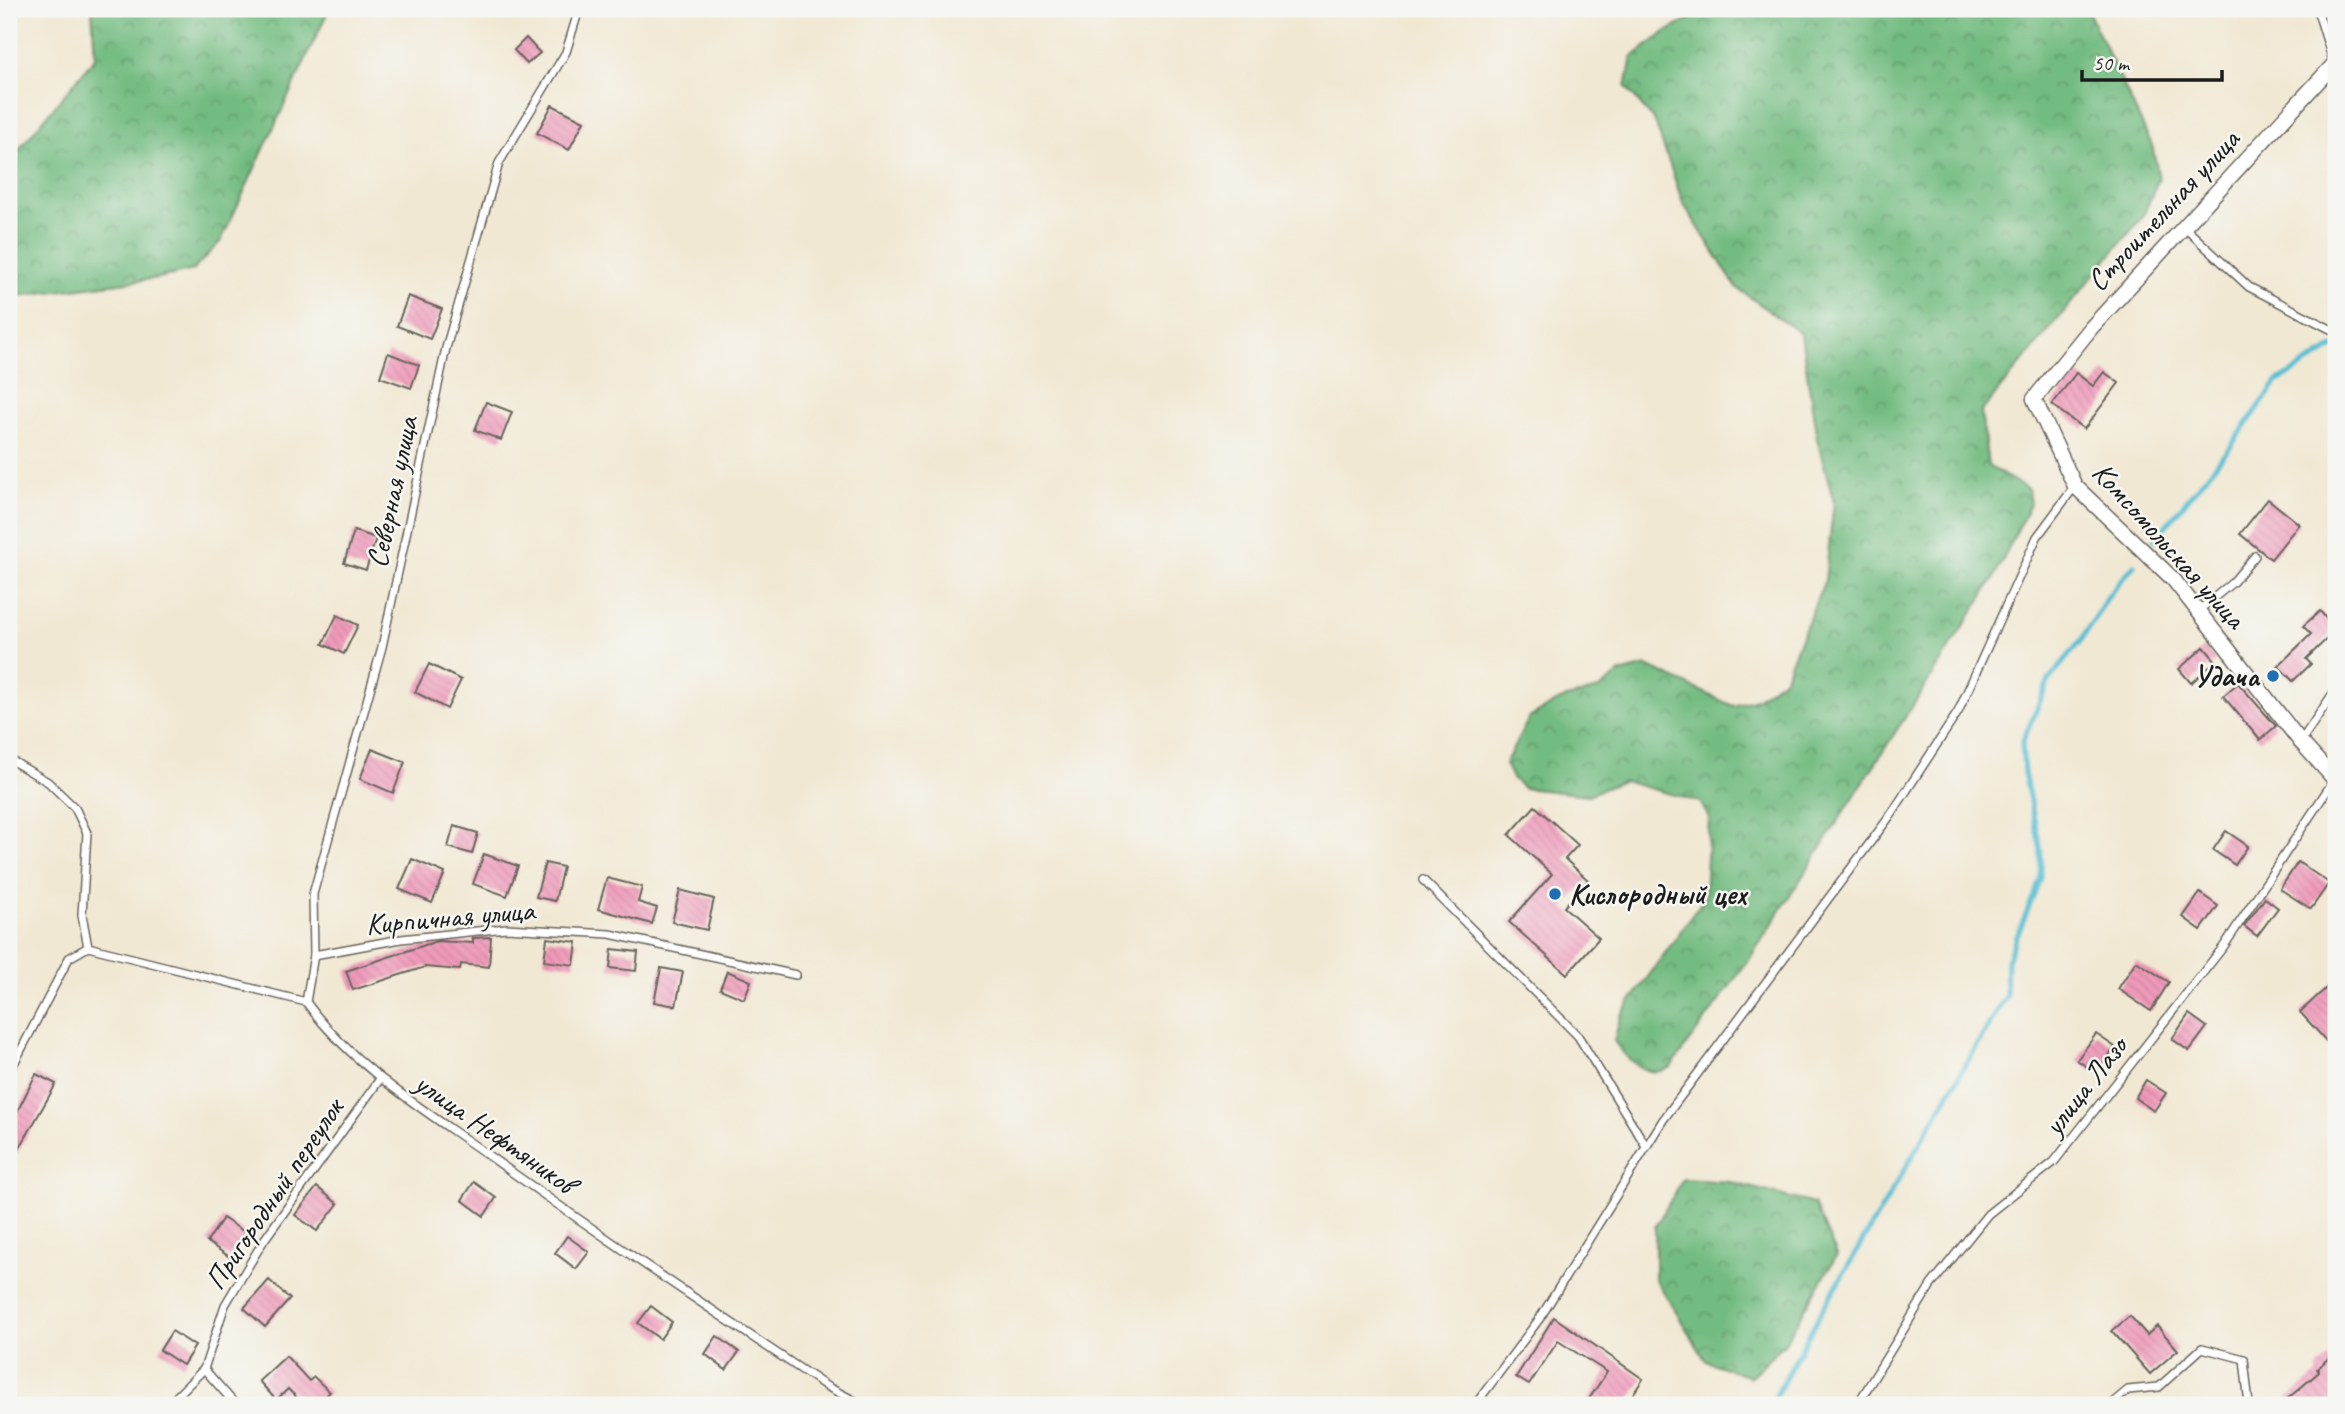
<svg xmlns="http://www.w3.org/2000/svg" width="2345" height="1414" font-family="Caveat,sans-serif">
	<defs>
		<pattern id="forest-crowns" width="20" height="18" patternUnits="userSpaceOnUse" patternTransform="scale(1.75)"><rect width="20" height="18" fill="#73bc81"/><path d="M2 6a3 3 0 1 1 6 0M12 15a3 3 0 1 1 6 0" fill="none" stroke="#5e9869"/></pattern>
		<pattern id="building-back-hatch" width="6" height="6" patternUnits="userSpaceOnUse" patternTransform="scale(1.75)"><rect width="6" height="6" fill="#f09aba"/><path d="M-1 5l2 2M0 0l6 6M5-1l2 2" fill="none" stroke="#cd849f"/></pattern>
	</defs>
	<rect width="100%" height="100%" fill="#f6f6f2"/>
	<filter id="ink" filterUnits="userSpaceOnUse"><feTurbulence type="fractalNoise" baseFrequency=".0143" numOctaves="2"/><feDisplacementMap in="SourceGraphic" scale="14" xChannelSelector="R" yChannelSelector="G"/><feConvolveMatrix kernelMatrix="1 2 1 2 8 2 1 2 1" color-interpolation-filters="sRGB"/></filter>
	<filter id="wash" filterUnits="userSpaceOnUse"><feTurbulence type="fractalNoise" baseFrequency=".00686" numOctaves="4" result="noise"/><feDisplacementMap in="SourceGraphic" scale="28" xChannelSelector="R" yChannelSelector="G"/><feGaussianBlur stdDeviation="1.57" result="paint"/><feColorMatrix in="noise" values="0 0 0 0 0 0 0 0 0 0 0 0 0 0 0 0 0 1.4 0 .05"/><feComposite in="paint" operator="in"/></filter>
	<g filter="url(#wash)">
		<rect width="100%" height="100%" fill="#f1e8d3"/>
		<g fill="url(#forest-crowns)" stroke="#486c4e" stroke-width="2">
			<polygon points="92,9 329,9 221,241 193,270 159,278 9,297 9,161 95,58"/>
			<path d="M1708 9H2087L2152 145 2159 178 2143 216 1981 412 1988 466 2028 489 2030 504 1992 582 1750 958 1671 1067C1648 1081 1627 1060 1614 1041L1621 1015 1705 897 1709 818 1700 802 1623 781 1588 795 1523 788 1512 778 1505 764 1529 718 1560 700 1599 689 1620 673 1647 666 1733 706 1756 699 1784 679 1825 580 1834 502 1817 439 1801 334 1736 287 1683 203 1655 122 1626 87 1632 57 1664 33Z"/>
			<polygon points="1683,1179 1730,1182 1814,1204 1837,1255 1784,1344 1750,1377 1706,1361 1655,1278 1655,1227"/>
		</g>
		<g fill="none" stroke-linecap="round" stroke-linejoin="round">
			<g stroke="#55bdd2" stroke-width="5">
				<polyline points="2155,539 2231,446 2277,382 2334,347"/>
				<polyline points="1771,1405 1817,1319 2006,996 2007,960 2041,878 2041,851 2024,773 2022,743 2049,680 2082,639 2109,595 2134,565"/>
			</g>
		</g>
		<g id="blocks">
			<g fill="url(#building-back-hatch)">
				<polygon points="526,38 540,53 527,64 514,50"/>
				<polygon points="552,105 584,121 569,150 537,133"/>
				<polygon points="408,296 442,309 430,339 397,326"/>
				<polygon points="388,353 419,365 411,388 380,377"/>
				<polygon points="2104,372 2119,383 2084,429 2052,405 2076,373 2093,386"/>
				<polygon points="486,402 512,412 501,440 475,430"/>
				<polygon points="2268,499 2299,524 2271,559 2240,534"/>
				<polygon points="354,531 376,538 366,570 344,563"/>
				<polygon points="2320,611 2336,630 2306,659 2311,664 2293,681 2278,666 2311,634 2303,626"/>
				<polygon points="337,615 358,625 344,654 323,644"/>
				<polygon points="2204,647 2216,661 2191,683 2179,669"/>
				<polygon points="429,664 461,680 447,709 415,692"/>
				<polygon points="2238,683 2276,726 2260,740 2223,696"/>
				<polygon points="372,749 405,762 393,793 360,779"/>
				<polygon points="1535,806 1578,845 1565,859 1588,880 1564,907 1599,938 1567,974 1509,922 1552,874 1509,835"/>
				<polygon points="454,826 478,833 472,854 448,847"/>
				<polygon points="2226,831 2248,846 2235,865 2213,850"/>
				<polygon points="484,854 518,866 507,896 473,884"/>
				<polygon points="412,859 445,873 432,903 399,889"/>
				<polygon points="2298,862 2329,883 2311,909 2280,889"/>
				<polygon points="545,863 563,867 555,901 536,897"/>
				<polygon points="607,878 642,887 638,902 657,908 652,924 598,909"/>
				<polygon points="680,890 714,899 707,930 672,922"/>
				<polygon points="2200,893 2218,906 2201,930 2183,917"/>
				<polygon points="2265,898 2278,908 2257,936 2244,926"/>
				<polygon points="491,937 489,967 461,964 460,970 425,967 353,990 346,971 437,941 473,943 473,938"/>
				<polygon points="547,938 577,942 574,965 544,961"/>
				<polygon points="612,949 638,952 636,971 610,968"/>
				<polygon points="2136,961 2169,982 2151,1011 2118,989"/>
				<polygon points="661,968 683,972 676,1006 654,1002"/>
				<polygon points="727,971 751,981 744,999 720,989"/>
				<polygon points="2336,979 2336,1052 2300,1012"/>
				<polygon points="2189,1014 2207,1027 2189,1051 2172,1039"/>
				<polygon points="2096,1034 2115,1047 2096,1073 2077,1060"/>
				<polygon points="36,1074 56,1084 9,1167 9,1128"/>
				<polygon points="2146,1080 2166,1093 2154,1111 2135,1098"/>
				<polygon points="474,1182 496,1198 484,1216 462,1200"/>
				<polygon points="317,1187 338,1204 317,1231 295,1215"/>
				<polygon points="223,1218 246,1233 230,1257 207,1242"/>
				<polygon points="567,1236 589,1252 576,1269 555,1253"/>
				<polygon points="269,1280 290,1299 265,1327 244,1308"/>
				<polygon points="651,1306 672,1322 660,1339 638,1323"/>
				<polygon points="2130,1316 2147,1335 2157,1326 2178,1350 2150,1374 2112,1331"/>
				<polygon points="1554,1317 1643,1379 1626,1405 1585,1405 1607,1372 1558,1341 1529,1385 1516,1377"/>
				<polygon points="172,1331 195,1346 183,1365 160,1350"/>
				<polygon points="717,1336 739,1352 726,1370 705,1354"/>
				<polygon points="2336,1351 2336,1405 2280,1405 2319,1372 2317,1369"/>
				<polygon points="286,1356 309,1381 314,1377 330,1392 317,1405 304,1405 288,1389 276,1400 259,1381"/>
			</g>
		</g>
	</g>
	<g filter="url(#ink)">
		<use href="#blocks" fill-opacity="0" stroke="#67635c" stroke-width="2"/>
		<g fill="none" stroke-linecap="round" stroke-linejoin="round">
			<g stroke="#67635c" stroke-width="10">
				<g id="service">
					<polyline points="2317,9 2334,64"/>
					<polyline points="2184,227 2249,287 2336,332"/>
					<polyline points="2198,611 2233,582 2255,556"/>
					<polyline points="2301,741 2336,689"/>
					<polyline points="9,759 48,782 75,808 87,833 82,915 88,947"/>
					<polyline points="1423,880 1578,1036 1646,1146"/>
					<path d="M88 947 306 1002C353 1067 423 1109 488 1155 599 1235 712 1310 826 1386L863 1405"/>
					<polyline points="314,955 401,939 506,928 610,934 796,975"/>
					<polyline points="306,1002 314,955 313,894 382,647 446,348 499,163 566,52 579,9"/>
					<polyline points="9,1073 69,958 88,947"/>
					<polyline points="204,1369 236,1405"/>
					<polyline points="168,1405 204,1369 225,1305 264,1240 380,1079"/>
					<polyline points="1475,1405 1540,1318 1663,1120 1890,816 1958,712 2037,537 2075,486"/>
					<polyline points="1857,1405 1931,1285 1988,1214 2054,1162 2224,946 2334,780"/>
					<polyline points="2110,1405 2128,1390 2159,1387 2202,1348 2244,1359 2249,1405"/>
				</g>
			</g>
			<g stroke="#67635c" stroke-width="17">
				<polyline id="minor" points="2336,62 2091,328 2034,399 2075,486 2173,579 2300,741 2336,781"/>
			</g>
			<use href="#service" stroke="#fff" stroke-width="7"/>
			<use href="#minor" stroke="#fff" stroke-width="14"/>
		</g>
	</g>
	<g fill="#1f6fb2" stroke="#f6f6f2" stroke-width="2.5">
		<circle cx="2273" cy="676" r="7"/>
		<circle cx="1555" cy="894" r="7"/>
	</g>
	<g text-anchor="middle" stroke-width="5" stroke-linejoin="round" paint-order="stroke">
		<g font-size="30" fill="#1c1c1c" stroke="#f6f6f2">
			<text transform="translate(2163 210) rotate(-47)" y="10">Строительная улица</text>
			<text transform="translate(392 492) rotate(-78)" y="10">Северная улица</text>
			<text transform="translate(2169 545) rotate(48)" y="10">Комсомольская улица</text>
			<text transform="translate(450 917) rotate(-5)" y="10">Кирпичная улица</text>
			<text transform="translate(2085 1086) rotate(-52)" y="10">улица Лазо</text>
			<text transform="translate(495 1133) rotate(35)" y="10">улица Нефтяников</text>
			<text transform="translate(274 1194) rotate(-56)" y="10">Пригородный переулок</text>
		</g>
		<g font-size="30" font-weight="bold" fill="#1c1c1c" stroke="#f6f6f2" text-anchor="end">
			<text x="2259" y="686">Удача</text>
			<text x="1569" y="904" text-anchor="start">Кислородный цех</text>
		</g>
	</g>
	<rect width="2345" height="1414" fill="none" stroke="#f6f6f2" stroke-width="35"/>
	<path d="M2082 70v10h140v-10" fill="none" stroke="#1c1c1c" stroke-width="3.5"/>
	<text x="2093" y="70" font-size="21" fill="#1c1c1c" stroke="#f6f6f2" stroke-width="5" paint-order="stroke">50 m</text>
</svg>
